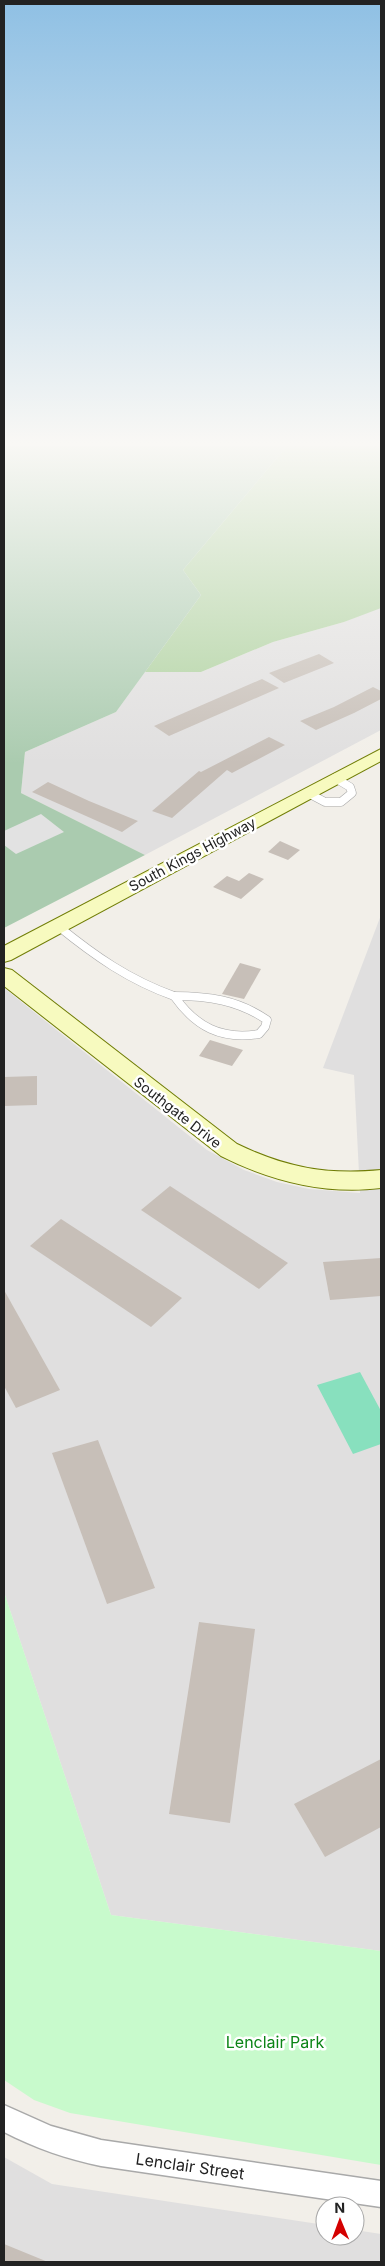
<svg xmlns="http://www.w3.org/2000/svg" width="385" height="2266" font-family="Inter,sans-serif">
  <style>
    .residential { fill: #e0dfdf }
    .forest { fill: #add19e }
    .cemetery { fill: #aacbaf }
    .park { fill: #c8facc }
    .pitch { fill: #88e0be }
    .parking { fill: #e2e2e2 }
    .building { fill: #c7bfb8 }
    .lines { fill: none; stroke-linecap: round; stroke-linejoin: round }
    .lane-casing { stroke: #a9a9a9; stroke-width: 9 }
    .street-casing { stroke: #a9a9a9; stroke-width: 3 }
    .secondary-casing { stroke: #707d05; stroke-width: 2 }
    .lane { stroke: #fff; stroke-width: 8 }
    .street { fill: #fff; fill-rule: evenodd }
    .secondary { fill: #f7fabf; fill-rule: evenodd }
    .labels { text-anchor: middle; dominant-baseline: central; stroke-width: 5; stroke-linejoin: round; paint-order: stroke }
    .street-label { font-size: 14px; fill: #222; stroke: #fff }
    .near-park-label { font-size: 16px; fill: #0c8416; stroke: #fff }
    .near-street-label { font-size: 16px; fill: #222; stroke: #fff }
  </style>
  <rect width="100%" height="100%" fill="#f2efe9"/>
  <g class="residential">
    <polygon points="379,607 381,608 381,730 145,855 21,793 25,752 116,712 145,672 201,672 273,642 344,622"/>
    <polygon points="381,915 381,1951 111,1915 4,1592 4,988 207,1150 244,1170 277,1182 309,1189 360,1193 354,1075 323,1068"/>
    <polygon points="4,2157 52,2184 325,2225 325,2236 355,2236 355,2230 381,2234 381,2262 4,2262"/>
  </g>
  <polygon class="forest" points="287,446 381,446 381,608 344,622 273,642 201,672 145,672 201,595 183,570"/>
  <polygon class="cemetery" points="4,446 287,446 183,570 201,595 116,712 25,752 21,793 145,855 4,928"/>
  <polygon class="park" points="4,1592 111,1915 381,1951 381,2165 70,2113 34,2100 4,2080"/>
  <polygon class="pitch" points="360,1372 381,1411 381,1444 353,1454 317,1385"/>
  <polygon class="parking" points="41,814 64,832 16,854 4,845 4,831"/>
  <g class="building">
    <polygon points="319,654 334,663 284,683 269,673"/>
    <polygon points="262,679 279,688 169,736 154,726"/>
    <polygon points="373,687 381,691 381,699 354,713 316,730 300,721 334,707"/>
    <polygon points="269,737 285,745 232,773 227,770 172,818 152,811 199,771 201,772"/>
    <polygon points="48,782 89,801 138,821 122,832 32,792"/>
    <polygon points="280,841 300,850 288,860 268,852"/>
    <polygon points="249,873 264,879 241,899 213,887 227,876 239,881"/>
    <polygon points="240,963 261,969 244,999 222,994"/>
    <polygon points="210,1040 243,1050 232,1066 199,1056"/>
    <polygon points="37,1076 37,1105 4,1106 4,1077"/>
    <polygon points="170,1186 288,1263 259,1289 141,1210"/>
    <polygon points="61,1219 182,1298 151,1327 30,1246"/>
    <polygon points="381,1258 381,1296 330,1300 323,1262"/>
    <polygon points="4,1290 60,1390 16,1408 4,1386"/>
    <polygon points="98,1440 155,1588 107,1604 52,1453"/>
    <polygon points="199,1622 255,1629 230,1823 169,1814"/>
    <polygon points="381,1759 381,1827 325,1857 294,1804"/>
    <polygon points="4,2244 48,2262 4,2262"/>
  </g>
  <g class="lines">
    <g class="lane-casing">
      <g id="lane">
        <polyline points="308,793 325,802 341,802 352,793 350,787 335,778"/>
        <path d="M58 926C95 956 129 980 174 996"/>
        <path d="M174 996C208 996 238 1000 267 1020L265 1027 259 1034C221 1040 196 1027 174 996Z"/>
      </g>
    </g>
    <g class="street-casing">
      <path id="street" d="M4 2105 51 2126 101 2140 381 2181V2207L101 2166C67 2159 35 2148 4 2132Z"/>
    </g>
    <g class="secondary-casing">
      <g id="secondary">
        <polygon points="381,749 381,761 11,960 4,962 4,946"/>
        <path d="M4 968 12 970 237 1144C287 1168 327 1175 381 1170V1188C324 1195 271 1181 221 1156L4 986Z"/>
      </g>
    </g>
    <use href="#lane" class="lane"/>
    <use href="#street" class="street"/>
    <use href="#secondary" class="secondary"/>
  </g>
  <linearGradient id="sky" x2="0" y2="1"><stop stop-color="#8fc0e4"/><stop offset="0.58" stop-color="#f9f8f5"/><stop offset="1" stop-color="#f9f8f5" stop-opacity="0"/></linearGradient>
  <rect width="385" height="764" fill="url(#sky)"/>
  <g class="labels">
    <g class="street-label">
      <text transform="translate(192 854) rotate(-28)">South Kings Highway</text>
      <text transform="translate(178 1112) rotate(38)">Southgate Drive</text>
    </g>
    <g class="near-park-label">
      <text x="275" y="2042">Lenclair Park</text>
    </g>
    <g class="near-street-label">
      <text transform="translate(190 2166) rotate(8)">Lenclair Street</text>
    </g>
  </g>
  <rect width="385" height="2266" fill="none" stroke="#222222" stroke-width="10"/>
  <g transform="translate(340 2221) rotate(359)"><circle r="24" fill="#ffffff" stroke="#a7a7a7"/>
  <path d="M0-4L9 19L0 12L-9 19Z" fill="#d40000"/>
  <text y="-8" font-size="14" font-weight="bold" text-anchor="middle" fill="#222222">N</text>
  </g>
</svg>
